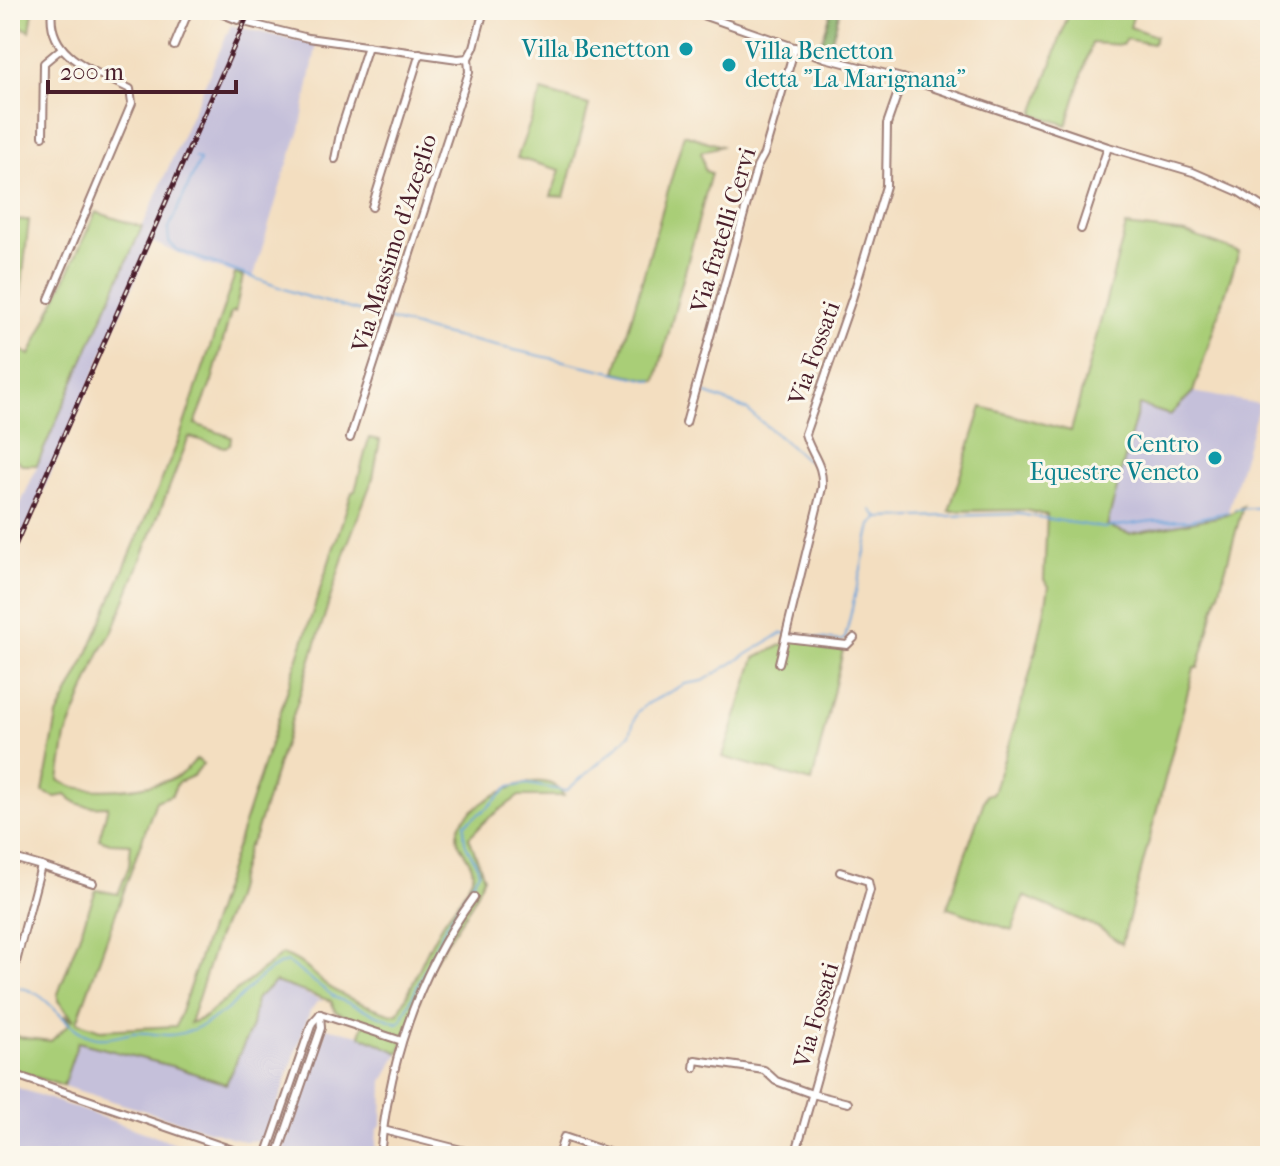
<svg xmlns="http://www.w3.org/2000/svg" width="1280" height="1166" font-family="'IM FELL French Canon',serif">
  <style>
    .industrial { fill: #c5c0da }
    .green { fill: #a9ce77; stroke: #7a7651; stroke-width: 2 }
    .forest { fill: #86b168; stroke: #68684a; stroke-width: 2 }
    .lines { fill: none; stroke-linecap: round; stroke-linejoin: round }
    .stream { stroke: #6aa3da; stroke-width: 2 }
    .minor-casing { stroke: #9e7e76; stroke-width: 10 }
    .minor { stroke: #fff; stroke-width: 6 }
    .rail-casing { stroke: #4a1f2b; stroke-width: 5 }
    .rail { stroke: #fbf7ec; stroke-width: 2; stroke-dasharray: 6; stroke-linecap: butt }
    .culture-dot { fill: #0f9aa8; stroke: #fbf7ec; stroke-width: 3 }
    .labels { text-anchor: middle; dominant-baseline: central; stroke-width: 6; stroke-linejoin: round; paint-order: stroke }
    .culture-label { font-size: 24px; fill: #0d838f; stroke: #fbf7ec; text-anchor: end }
    .street-label { font-size: 24px; fill: #4a1f2b; stroke: #fbf7ec }
  </style>
  <rect width="100%" height="100%" fill="#fbf7ec"/>
  <filter id="ink" filterUnits="userSpaceOnUse"><feTurbulence type="fractalNoise" baseFrequency=".0125" numOctaves="2"/><feDisplacementMap in="SourceGraphic" scale="16" xChannelSelector="R" yChannelSelector="G"/><feConvolveMatrix kernelMatrix="1 2 1 2 8 2 1 2 1" color-interpolation-filters="sRGB"/></filter>
  <filter id="wash" filterUnits="userSpaceOnUse"><feTurbulence type="fractalNoise" baseFrequency=".006" numOctaves="4" result="noise"/><feDisplacementMap in="SourceGraphic" scale="32" xChannelSelector="R" yChannelSelector="G"/><feGaussianBlur stdDeviation="1.8" result="paint"/><feColorMatrix in="noise" values="0 0 0 0 0 0 0 0 0 0 0 0 0 0 0 0 0 1.4 0 .05"/><feComposite in="paint" operator="in"/></filter>
  <g filter="url(#wash)">
    <rect width="100%" height="100%" fill="#f3dec0"/>
    <g class="industrial">
      <polygon points="231,25 289,39 317,43 300,130 284,174 253,279 204,264 152,242 10,566 10,528"/>
      <polygon points="1193,392 1259,404 1227,515 1129,534 1107,526 1139,404 1170,414"/>
      <polygon points="275,982 324,1001 318,1001 310,1011 265,1140 244,1141 63,1086 77,1042 175,1067 226,1084 252,1026 256,999"/>
      <polygon points="326,1028 360,1035 399,1053 383,1081 382,1124 377,1131 375,1156 281,1156"/>
      <polygon points="10,1085 212,1156 10,1156"/>
    </g>
    <g class="green">
      <polygon points="10,10 33,10 30,31 10,21"/>
      <polygon points="1070,10 1135,10 1130,27 1156,36 1153,44 1126,39 1122,45 1092,43 1067,125 1034,114"/>
      <polygon points="542,91 589,105 564,197 551,196 560,170 517,158"/>
      <polygon points="684,134 721,146 701,152 705,171 711,173 656,381 616,372"/>
      <polygon points="96,212 142,227 37,465 23,465 15,459 10,461 11,221 29,220 15,347 30,355"/>
      <path d="M1126 226 1186 233 1239 252 1193 392 1170 415 1139 405 1107 526 1129 534 1227 515 1243 506 1198 668H1194L1122 944 1099 928 1024 896 1012 930 947 908 986 795 993 793C1015 724 1038 657 1049 586L1044 580 1047 515 1025 510 949 511 982 407 1071 431Z"/>
      <path d="M235 274 243 276 235 312H231L212 381 195 424 231 437 230 445 225 447 189 437 113 631 100 652 66 736 59 780C83 797 153 789 178 776 185 772 191 764 197 759L203 764 193 776 177 783 172 795 156 801 77 1022 100 1030 176 1026C238 849 293 670 352 492L355 491 369 438 380 440 373 478 346 548 255 836 247 849 233 901 218 936 190 1023 203 1018 282 954C300 959 309 971 323 982 342 998 369 1006 392 1014L398 1013C413 986 423 956 439 929 449 912 466 895 472 877 478 858 444 844 463 820 479 799 546 761 564 796H519L486 820 469 837 484 877 471 905 433 963 399 1053 360 1035 364 1023 336 1012 331 1001 275 982 256 999 252 1026 226 1084 175 1067 78 1042 63 1086 10 1069V1029L18 1037 51 1041 70 1023 64 1015 74 1020 58 1001V994L96 890 118 894 129 866 131 844 110 843 99 839 108 806C91 807 79 808 66 795L55 797 43 792 57 716 86 658 178 442Z"/>
      <polygon points="786,637 844,646 812,782 723,757 755,658 784,644"/>
    </g>
    <polygon class="forest" points="832,10 840,10 829,50 820,47"/>
    <g class="lines">
      <g class="stream">
        <polyline points="195,158 200,160 168,230 169,242 177,250 301,295 433,332 653,381"/>
        <polyline points="699,391 746,409 814,466"/>
        <polyline points="1235,509 1270,507"/>
        <polyline points="871,510 878,517"/>
        <path d="M11 988C50 984 60 1032 97 1038 110 1040 121 1035 133 1033 145 1032 158 1035 170 1035 189 1034 210 1022 225 1011 244 996 263 968 287 962L336 998 397 1023 401 1021 443 931 479 872C474 850 461 852 465 824L487 808 509 787 527 784 566 791 613 751 630 734 637 712 647 704 685 684 703 681 782 633 840 641 845 639 871 525 879 518 1019 514 1104 528 1152 521 1189 520 1228 512"/>
      </g>
    </g>
  </g>
  <g filter="url(#ink)">
    <g class="lines">
      <g class="minor-casing">
        <g id="minor">
          <polyline points="213,10 238,20"/>
          <polyline points="688,10 825,58 917,82 1108,147 1193,172 1239,192 1270,212"/>
          <polyline points="248,23 308,38 458,59 468,58 474,47 484,10"/>
          <polyline points="174,46 189,10"/>
          <polyline points="43,136 44,63 62,48"/>
          <polyline points="335,159 341,129 368,46"/>
          <polyline points="372,207 420,53"/>
          <polyline points="1081,229 1108,147"/>
          <path d="M49 299 132 103 130 89C95 71 46 57 52 10"/>
          <polyline points="686,423 757,167 764,154 795,47"/>
          <polyline points="350,438 469,72 468,58"/>
          <polyline points="786,638 847,645 854,638"/>
          <path d="M779 663 822 488C824 464 811 455 805 434L852 299 886 186 887 124 903 78"/>
          <polyline points="10,857 41,866 10,985"/>
          <polyline points="41,866 93,883"/>
          <polyline points="320,1014 402,1041"/>
          <polyline points="694,1068 695,1060 764,1070 776,1081 812,1094 848,1103"/>
          <polyline points="10,1073 250,1156"/>
          <polyline points="383,1130 485,1156"/>
          <polyline points="266,1156 312,1023 320,1014"/>
          <polyline points="277,1156 321,1028 320,1014"/>
          <path d="M380 1156C389 1063 418 973 474 897"/>
          <polyline points="558,1156 564,1137 620,1156"/>
          <polyline points="795,1156 870,890 868,881 840,872"/>
        </g>
      </g>
      <use href="#minor" class="minor"/>
      <g class="rail-casing">
        <polyline id="rail" points="10,557 250,10"/>
      </g>
      <use href="#rail" class="rail"/>
    </g>
  </g>
  <g class="culture-dot">
    <circle cx="686" cy="49" r="8"/>
    <circle cx="729" cy="65" r="8"/>
    <circle cx="1215" cy="458" r="8"/>
  </g>
  <g class="labels">
    <g class="culture-label">
      <text x="670" y="49">Villa Benetton</text>
      <text x="745" y="51" text-anchor="start">Villa Benetton<tspan x="745" dy="28">detta "La Marignana"</tspan></text>
      <text x="1199" y="444">Centro<tspan x="1199" dy="28">Equestre Veneto</tspan></text>
    </g>
    <g class="street-label">
      <text transform="translate(723 230) rotate(-73)">Via fratelli Cervi</text>
      <text transform="translate(394 243) rotate(-72)">Via Massimo d'Azeglio</text>
      <text transform="translate(814 353) rotate(-70)">Via Fossati</text>
      <text transform="translate(816 1015) rotate(-74)">Via Fossati</text>
    </g>
  </g>
  <rect width="1280" height="1166" fill="none" stroke="#fbf7ec" stroke-width="40"/>
  <path d="M48 80v12h188v-12" fill="none" stroke="#4a1f2b" stroke-width="4"/>
  <text x="60" y="80" font-size="24" fill="#4a1f2b" stroke="#fbf7ec" stroke-width="6" paint-order="stroke">200 m</text>
</svg>
